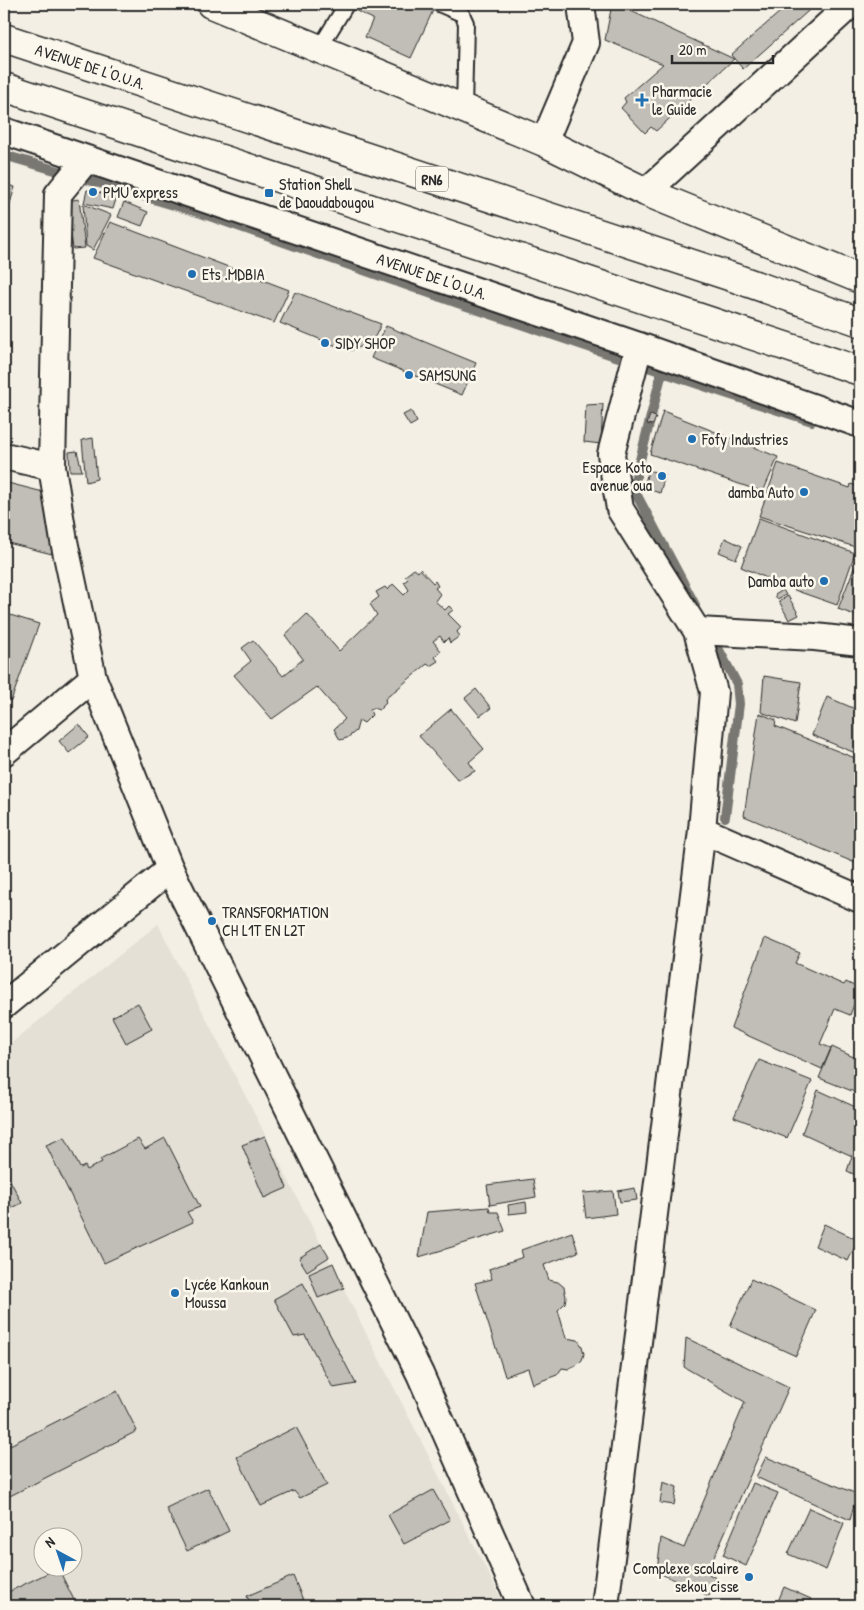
<svg xmlns="http://www.w3.org/2000/svg" width="864" height="1610" font-family="'Patrick Hand',sans-serif">
  <style>
    .built { fill: #e4e0d6; fill-rule: evenodd }
    .lines { fill: none; stroke-linecap: round; stroke-linejoin: round }
    .stream { stroke: #787772; stroke-width: 10 }
    .building { fill: #c0beb6; stroke: #2b2b2b }
    .service-casing { stroke: #2b2b2b; stroke-width: 18 }
    .minor-casing { stroke: #2b2b2b; stroke-width: 30 }
    .secondary-casing { stroke: #2b2b2b; stroke-width: 31 }
    .trunk-casing { stroke: #2b2b2b; stroke-width: 31 }
    .service { stroke: #fbf7ec; stroke-width: 14 }
    .minor { stroke: #fbf7ec; stroke-width: 26 }
    .secondary { stroke: #fbf7ec; stroke-width: 28 }
    .trunk { stroke: #fbf7ec; stroke-width: 28 }
    .poi-dot { fill: #1f6fb2; stroke: #fbf7ec; stroke-width: 2 }
    .labels { text-anchor: middle; dominant-baseline: central; stroke-width: 5; stroke-linejoin: round; paint-order: stroke }
    .shield { fill: #fbf7ec; stroke: #696865; stroke-width: 1 }
    .shield-label { font-size: 15px; font-weight: bold; fill: #2b2b2b }
    .street-label { font-size: 16px; fill: #2b2b2b; stroke: #fbf7ec }
    .poi-label { font-size: 16px; fill: #2b2b2b; stroke: #fbf7ec; text-anchor: start }
  </style>
  <rect width="100%" height="100%" fill="#f3efe4"/>
  <filter id="ink" filterUnits="userSpaceOnUse"><feTurbulence type="fractalNoise" baseFrequency=".02" numOctaves="2"/><feDisplacementMap in="SourceGraphic" scale="10" xChannelSelector="R" yChannelSelector="G"/><feConvolveMatrix kernelMatrix="1 2 1 2 8 2 1 2 1" color-interpolation-filters="sRGB"/></filter>
  <g filter="url(#ink)">
    <path class="built" d="M158 924 505 1606H4V1049ZM42 1538H72V1568H42Z"/>
    <g class="lines">
      <g class="stream">
        <polyline points="4,155 201,213 458,303 722,392 812,421"/>
        <polyline points="662,372 633,488 695,605"/>
        <polyline points="710,633 737,684 739,704 725,817"/>
      </g>
    </g>
    <g class="building">
      <polygon points="342,4 436,4 411,58 365,37 373,19"/>
      <polygon points="612,4 616,4 734,59 656,131 651,127 645,133 621,108 626,102 624,98 663,64 605,40"/>
      <polygon points="789,4 816,4 743,69 731,55"/>
      <polygon points="4,184 15,187 4,223"/>
      <polygon points="87,190 117,196 113,209 84,203"/>
      <polygon points="79,199 85,248 73,249 67,201"/>
      <polygon points="124,202 148,212 142,226 118,217"/>
      <polygon points="83,204 111,215 93,250 86,246"/>
      <polygon points="110,222 289,290 274,323 93,258"/>
      <polygon points="295,292 381,324 372,343 349,351 280,323"/>
      <polygon points="386,326 476,363 462,395 371,358"/>
      <polygon points="603,404 601,444 584,442 586,405"/>
      <polygon points="411,411 417,422 410,426 403,415"/>
      <polygon points="663,411 778,457 763,492 650,454"/>
      <polygon points="650,415 656,417 653,425 647,424"/>
      <polygon points="93,438 97,479 86,482 82,440"/>
      <polygon points="77,451 82,471 70,471 69,452"/>
      <polygon points="778,463 850,488 851,484 860,487 860,531 855,547 759,516"/>
      <polygon points="648,470 665,475 660,493 644,488"/>
      <polygon points="4,482 51,494 52,554 4,542 6,522 4,521"/>
      <polygon points="759,518 855,553 837,605 797,591 741,567"/>
      <polygon points="725,538 742,546 736,559 719,552"/>
      <polygon points="854,568 860,571 860,617 838,609"/>
      <polygon points="414,569 418,572 420,569 433,583 435,581 438,586 435,588 440,594 435,601 445,610 449,606 453,610 448,614 461,627 457,632 460,636 450,643 448,638 444,642 440,636 433,641 441,651 435,657 438,661 430,666 427,664 385,699 386,703 379,710 374,708 370,710 372,715 364,723 359,720 356,731 347,738 340,740 334,729 345,719 317,687 272,719 234,675 251,661 242,648 253,640 283,676 303,659 285,635 307,614 339,651 377,615 370,604 379,597 376,592 385,587 388,590 393,584 404,595 409,590 404,582 408,579 405,576"/>
      <polygon points="783,590 786,595 777,599 775,595"/>
      <polygon points="788,596 799,615 789,620 779,601"/>
      <polygon points="4,613 39,624 11,701 4,699"/>
      <polygon points="764,676 801,682 795,724 761,712"/>
      <polygon points="476,689 491,708 480,716 465,698"/>
      <polygon points="827,697 860,711 860,755 812,735"/>
      <polygon points="451,709 484,749 469,762 475,771 458,780 419,736"/>
      <polygon points="759,713 776,720 775,726 860,760 860,865 744,816"/>
      <polygon points="79,724 89,737 69,753 59,741"/>
      <polygon points="765,938 800,953 795,963 844,985 846,982 860,989 850,1015 835,1009 820,1044 831,1048 822,1069 731,1028"/>
      <polygon points="138,1003 152,1029 126,1043 112,1017"/>
      <polygon points="832,1047 860,1060 854,1073 860,1075 860,1098 856,1096 857,1093 819,1078"/>
      <polygon points="759,1060 812,1081 787,1138 734,1117"/>
      <polygon points="818,1090 860,1109 860,1177 847,1171 852,1156 802,1133"/>
      <polygon points="265,1136 287,1188 264,1198 242,1145"/>
      <polygon points="65,1137 80,1168 85,1166 87,1170 102,1162 100,1159 138,1139 145,1149 165,1138 200,1207 187,1212 193,1222 104,1263 46,1145"/>
      <polygon points="4,1169 22,1203 4,1212"/>
      <polygon points="533,1179 536,1197 490,1205 487,1185"/>
      <polygon points="635,1188 637,1200 620,1202 618,1191"/>
      <polygon points="613,1191 616,1214 586,1218 583,1193"/>
      <polygon points="526,1202 527,1212 509,1214 508,1205"/>
      <polygon points="489,1207 490,1212 498,1212 505,1231 419,1257 427,1212"/>
      <polygon points="824,1224 858,1240 848,1261 815,1246"/>
      <polygon points="572,1232 578,1252 544,1265 549,1280 558,1282 564,1287 566,1297 565,1303 558,1310 566,1338 578,1340 582,1346 584,1354 582,1360 577,1365 568,1369 562,1368 557,1375 533,1384 528,1368 505,1376 475,1283 492,1279 489,1269 523,1257 521,1250"/>
      <polygon points="321,1244 329,1257 307,1271 299,1258"/>
      <polygon points="333,1263 344,1288 318,1298 309,1274"/>
      <polygon points="751,1279 816,1310 796,1356 730,1326"/>
      <polygon points="303,1283 356,1384 333,1388 305,1335 294,1337 274,1299"/>
      <polygon points="686,1338 789,1387 707,1573 716,1578 709,1596 657,1572 661,1538 684,1548 745,1402 684,1367"/>
      <polygon points="117,1391 137,1431 4,1499 4,1448"/>
      <polygon points="296,1427 327,1485 300,1498 294,1491 261,1506 237,1457"/>
      <polygon points="766,1457 857,1494 850,1520 756,1477"/>
      <polygon points="663,1482 677,1487 674,1505 660,1503"/>
      <polygon points="753,1483 778,1493 746,1566 723,1555"/>
      <polygon points="208,1488 229,1531 187,1551 166,1508"/>
      <polygon points="433,1490 450,1520 404,1544 388,1515"/>
      <polygon points="809,1508 844,1523 826,1570 788,1554"/>
      <polygon points="58,1568 77,1606 4,1606 4,1594"/>
      <polygon points="293,1576 303,1600 289,1606 251,1606 247,1596"/>
      <polygon points="784,1587 811,1599 808,1606 776,1606"/>
      <polygon points="758,1600 770,1606 754,1606"/>
    </g>
    <g class="lines">
      <g class="service-casing">
        <g id="service">
          <polyline points="439,4 462,14 466,23 464,109"/>
          <polyline points="319,49 346,5"/>
        </g>
      </g>
      <g class="minor-casing">
        <g id="minor">
          <path id="s1" d="M4 131 639 346 860 424"/>
          <polyline points="544,142 586,43 581,4"/>
          <polyline points="86,160 58,194 52,467 64,541 93,678 170,869 420,1374 522,1606"/>
          <polyline points="646,192 851,4"/>
          <polyline points="4,456 52,467"/>
          <polyline points="697,631 815,637 860,642"/>
          <polyline points="4,752 93,678"/>
          <polyline points="702,830 860,899"/>
          <polyline points="4,1005 170,869"/>
          <polyline points="605,1606 702,830 714,692 697,631 620,509 611,454 639,346"/>
        </g>
      </g>
      <g class="secondary-casing">
        <polyline id="secondary" points="211,4 544,142 646,192 860,279"/>
      </g>
      <g class="trunk-casing">
        <g id="trunk">
          <path id="s2" d="M4 38 738 279 860 322"/>
          <polyline points="4,87 860,371"/>
        </g>
      </g>
      <use href="#service" class="service"/>
      <use href="#minor" class="minor"/>
      <use href="#secondary" class="secondary"/>
      <use href="#trunk" class="trunk"/>
    </g>
  </g>
  <g class="poi-dot">
    <path d="M639.5 92.5h5v5h5v5h-5v5h-5v-5h-5v-5h5z"/>
    <circle cx="93" cy="192" r="5"/>
    <rect x="264" y="188" width="10" height="10" rx="2.5"/>
    <circle cx="192" cy="274" r="5"/>
    <circle cx="325" cy="343" r="5"/>
    <circle cx="409" cy="375" r="5"/>
    <circle cx="692" cy="439" r="5"/>
    <circle cx="662" cy="476" r="5"/>
    <circle cx="804" cy="492" r="5"/>
    <circle cx="824" cy="581" r="5"/>
    <circle cx="212" cy="921" r="5"/>
    <circle cx="175" cy="1293" r="5"/>
    <circle cx="749" cy="1577" r="5"/>
  </g>
  <g class="labels">
    <rect class="shield" x="416" y="166.5" width="32" height="25" rx="4"/>
    <g class="shield-label">
      <text x="432" y="179">RN6</text>
    </g>
    <g class="street-label">
      <text stroke="none"><textPath href="#s2" startOffset="91">AVENUE DE L'O.U.A.</textPath></text>
      <text stroke="none"><textPath href="#s1" startOffset="452">AVENUE DE L'O.U.A.</textPath></text>
    </g>
    <g class="poi-label">
      <text x="652" y="91">Pharmacie<tspan x="652" dy="18">le Guide</tspan></text>
      <text x="279" y="184">Station Shell<tspan x="279" dy="18">de Daoudabougou</tspan></text>
      <text x="103" y="192">PMU express</text>
      <text x="202" y="274">Ets .MDBIA</text>
      <text x="335" y="343">SIDY SHOP</text>
      <text x="419" y="375">SAMSUNG</text>
      <text x="702" y="439">Fofy Industries</text>
      <text x="652" y="467" text-anchor="end">Espace Koto<tspan x="652" dy="18">avenue oua</tspan></text>
      <text x="794" y="492" text-anchor="end">damba Auto</text>
      <text x="814" y="581" text-anchor="end">Damba auto</text>
      <text x="222" y="912">TRANSFORMATION<tspan x="222" dy="18">CH L1T EN L2T</tspan></text>
      <text x="185" y="1284">Lycée Kankoun<tspan x="185" dy="18">Moussa</tspan></text>
      <text x="739" y="1568" text-anchor="end">Complexe scolaire<tspan x="739" dy="18">sekou cisse</tspan></text>
    </g>
  </g>
  <rect width="864" height="1610" fill="none" stroke="#fbf7ec" stroke-width="20"/>
  <rect x="10" y="10" width="844" height="1590" fill="none" stroke="#2b2b2b" stroke-width="2" filter="url(#ink)"/>
  <g transform="translate(58 1552) rotate(320)"><circle r="24" fill="#fbf7ec" stroke="#a8a59f"/>
  <path d="M0-4L9 19L0 12L-9 19Z" fill="#1f6fb2"/>
  <text y="-8" font-size="14" font-weight="bold" text-anchor="middle" fill="#2b2b2b">N</text>
  </g>
  <path d="M672 55v8h101v-8" fill="none" stroke="#2b2b2b" stroke-width="2.5"/>
  <text x="679" y="55" font-size="15" fill="#2b2b2b" stroke="#fbf7ec" stroke-width="4" paint-order="stroke">20 m</text>
</svg>
